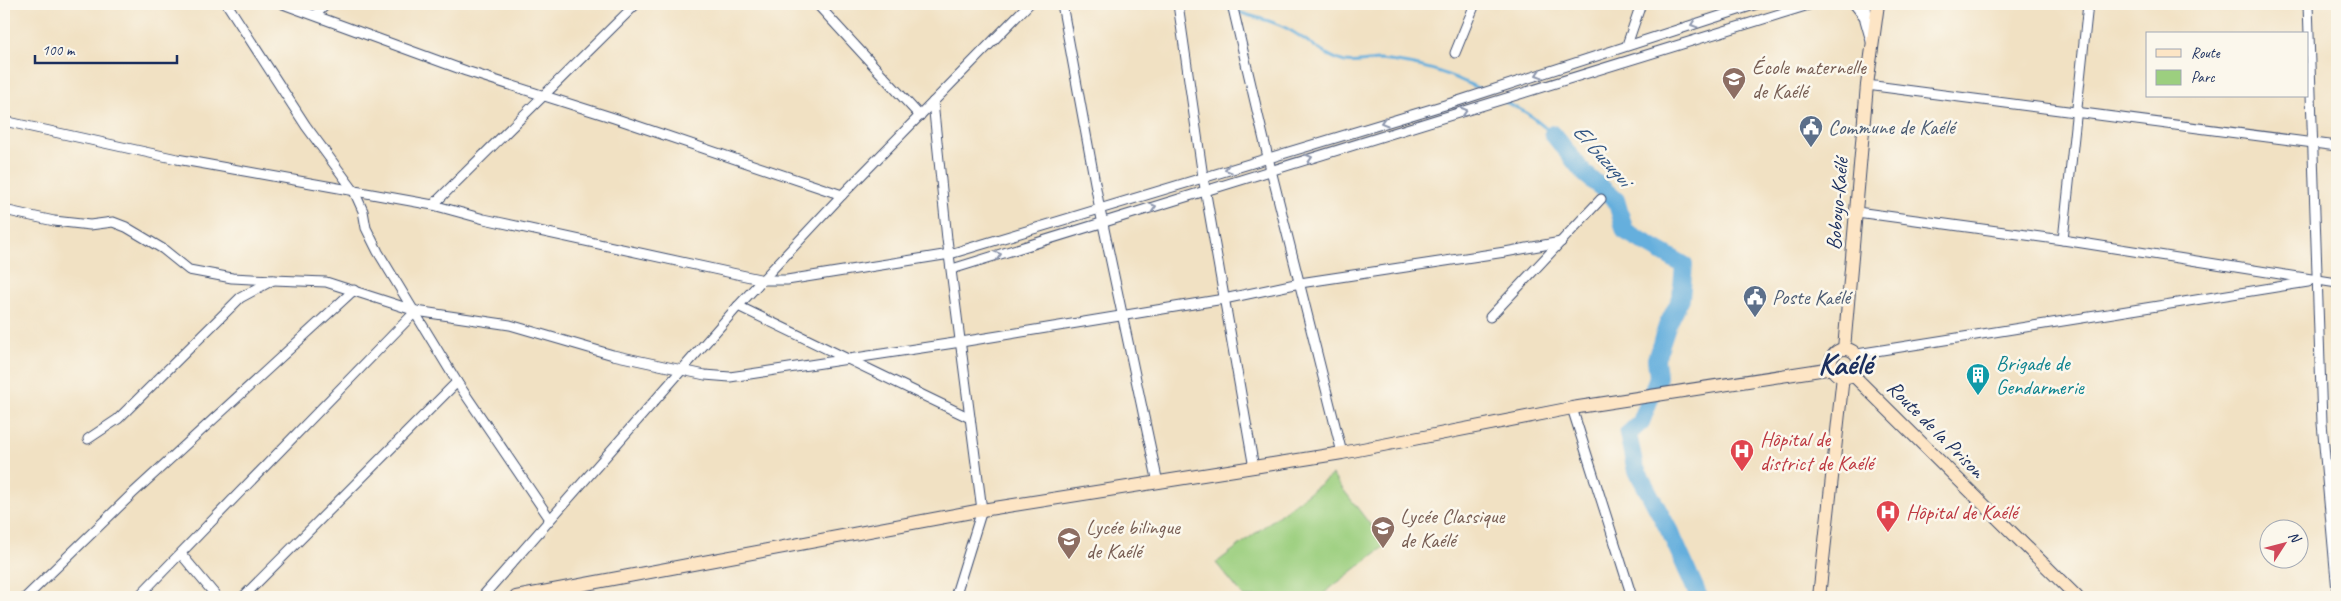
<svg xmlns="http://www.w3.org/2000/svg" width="2341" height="601" font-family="Caveat,sans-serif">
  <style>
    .green { fill: #9ccf7f; stroke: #5c7f6e }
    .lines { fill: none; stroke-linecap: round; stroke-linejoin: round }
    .stream { stroke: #65afdd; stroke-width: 3 }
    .river { stroke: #65afdd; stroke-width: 18 }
    .minor-casing { stroke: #3b4a6d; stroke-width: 11 }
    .tertiary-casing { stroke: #3b4a6d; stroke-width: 13 }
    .secondary-casing { stroke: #3b4a6d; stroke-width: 14 }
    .minor { stroke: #fff; stroke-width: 9 }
    .tertiary { stroke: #fff; stroke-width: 11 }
    .secondary { stroke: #fde5c5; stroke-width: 12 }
    .oneway { stroke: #8d97ae }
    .labels { text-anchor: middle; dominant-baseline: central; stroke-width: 5; stroke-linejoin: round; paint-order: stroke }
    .education-label { font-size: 21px; fill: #785e54; stroke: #fbf7ec; text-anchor: start }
    .service-label { font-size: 21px; fill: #4e5e75; stroke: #fbf7ec; text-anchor: start }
    .street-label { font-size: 21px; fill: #1b2f5e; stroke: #fbf7ec }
    .culture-label { font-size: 21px; fill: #0d838f; stroke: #fbf7ec; text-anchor: start }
    .health-label { font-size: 21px; fill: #be3a42; stroke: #fbf7ec; text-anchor: start }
    .water-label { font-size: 22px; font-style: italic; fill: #315584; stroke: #fbf7ec }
    .town-label { font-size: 31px; font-weight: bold; fill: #1b2f5e; stroke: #fbf7ec }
  </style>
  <rect width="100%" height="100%" fill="#fbf7ec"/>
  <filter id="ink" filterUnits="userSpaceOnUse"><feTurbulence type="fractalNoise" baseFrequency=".02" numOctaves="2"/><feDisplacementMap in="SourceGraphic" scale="10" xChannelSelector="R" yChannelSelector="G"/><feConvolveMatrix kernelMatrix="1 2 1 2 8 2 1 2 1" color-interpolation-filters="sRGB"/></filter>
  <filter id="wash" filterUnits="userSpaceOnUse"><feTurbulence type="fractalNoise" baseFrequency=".0096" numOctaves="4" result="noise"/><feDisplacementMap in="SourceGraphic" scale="20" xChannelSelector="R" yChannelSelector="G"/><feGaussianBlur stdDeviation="1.12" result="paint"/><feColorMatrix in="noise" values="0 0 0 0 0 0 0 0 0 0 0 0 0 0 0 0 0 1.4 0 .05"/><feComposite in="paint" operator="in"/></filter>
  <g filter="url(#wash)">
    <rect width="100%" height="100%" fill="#f1e1c3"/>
    <polygon class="green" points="1332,475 1386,545 1319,597 1244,597 1216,563"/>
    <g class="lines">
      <g class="stream">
        <polyline points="1220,4 1230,9"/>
        <path d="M1236 11C1253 18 1270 19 1286 28 1304 37 1325 57 1345 62 1356 64 1369 60 1380 60 1422 64 1446 72 1484 91"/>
        <polyline points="1505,102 1527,113 1553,134"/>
      </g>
      <polyline class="river" points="1553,134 1584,173 1616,200 1625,231 1684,265 1681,298 1667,326 1656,359 1658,377 1641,422 1628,434 1635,467 1671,534 1699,597"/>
    </g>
  </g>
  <g filter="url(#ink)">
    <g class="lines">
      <g class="minor-casing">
        <g id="minor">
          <polyline points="227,4 306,126 354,191 363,211 366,228 378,252 457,382 550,519"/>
          <polyline points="283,4 466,71 614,118 842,195"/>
          <polyline points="817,4 920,116"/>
          <polyline points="1062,4 1100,210 1158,483"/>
          <polyline points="1178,4 1203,177 1254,468"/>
          <polyline points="1232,4 1271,170 1342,453"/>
          <polyline points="1854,4 1866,19"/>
          <polyline points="2308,4 2322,423 2337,591"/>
          <polyline points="316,14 327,4"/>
          <polyline points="1627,45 1641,4"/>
          <polyline points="1455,53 1475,4"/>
          <polyline points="1867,85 2337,146"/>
          <polyline points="933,102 947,239 982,510 955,597"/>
          <polyline points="4,121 177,159 433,205 484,219 764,280 787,280 950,254 1458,101 1757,4"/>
          <polyline points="433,205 636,4"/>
          <polyline points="4,210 54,221 90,225 113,222 126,227 163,249 189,270 232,278 273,280 240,298 118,419 88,439"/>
          <polyline points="1857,212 2063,240 2337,283"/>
          <polyline points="2063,240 2088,4"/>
          <polyline points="952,269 1812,4"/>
          <polyline points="273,280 326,282 416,311 510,325 613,355 705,375 730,377 961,342 1224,299 1300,283 1505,252 1561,242"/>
          <polyline points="738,306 970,418"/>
          <polyline points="1490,317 1601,199"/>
          <polyline points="1857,354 2308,282"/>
          <polyline points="1572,408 1632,597"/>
          <polyline points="181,554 217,597"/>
          <polyline points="26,597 132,494 354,290"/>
          <polyline points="138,597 416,311"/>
          <polyline points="243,597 457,382"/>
          <polyline points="482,597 738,306 842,195 1029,4"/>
        </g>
      </g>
      <g class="tertiary-casing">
        <polyline id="tertiary" points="1865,4 1866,20 1872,41"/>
      </g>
      <g class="secondary-casing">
        <g id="secondary">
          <polyline points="1844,349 1867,85 1878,4"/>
          <circle cx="1845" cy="363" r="14"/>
          <polyline points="1853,375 2077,597"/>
          <polyline points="516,597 982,510 1342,453 1572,408 1833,368"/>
          <polyline points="1819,597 1843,376"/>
        </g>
      </g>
      <use href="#minor" class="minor"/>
      <use href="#tertiary" class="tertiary"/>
      <use href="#secondary" class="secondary"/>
    </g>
    <defs><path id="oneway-chevron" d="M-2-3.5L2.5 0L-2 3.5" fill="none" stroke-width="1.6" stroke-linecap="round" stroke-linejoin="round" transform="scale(1.25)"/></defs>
    <g class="oneway">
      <use href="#oneway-chevron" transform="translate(1694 24) rotate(162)"/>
      <use href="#oneway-chevron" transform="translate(1539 74) rotate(162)"/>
      <use href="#oneway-chevron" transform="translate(1464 111) rotate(-17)"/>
      <use href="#oneway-chevron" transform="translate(1384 122) rotate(163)"/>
      <use href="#oneway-chevron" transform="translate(1309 158) rotate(-17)"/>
      <use href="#oneway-chevron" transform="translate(1228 169) rotate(162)"/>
      <use href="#oneway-chevron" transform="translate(1153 207) rotate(-17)"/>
      <use href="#oneway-chevron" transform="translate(998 255) rotate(-17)"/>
    </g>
  </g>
  <defs>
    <g id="school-pin" transform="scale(1.25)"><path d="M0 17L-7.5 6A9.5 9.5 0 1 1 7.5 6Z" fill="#8d6e63" stroke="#fbf7ec"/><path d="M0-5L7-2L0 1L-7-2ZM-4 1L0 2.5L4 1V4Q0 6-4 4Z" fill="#fff"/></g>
    <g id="civic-pin" transform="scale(1.25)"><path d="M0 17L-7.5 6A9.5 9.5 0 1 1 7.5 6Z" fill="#5c6f8a" stroke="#fbf7ec"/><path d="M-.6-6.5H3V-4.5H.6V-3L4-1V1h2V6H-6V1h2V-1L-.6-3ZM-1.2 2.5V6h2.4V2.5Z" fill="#fff"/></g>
    <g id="building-pin" transform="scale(1.25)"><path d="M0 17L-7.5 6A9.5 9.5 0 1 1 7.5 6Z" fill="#0f9aa8" stroke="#fbf7ec"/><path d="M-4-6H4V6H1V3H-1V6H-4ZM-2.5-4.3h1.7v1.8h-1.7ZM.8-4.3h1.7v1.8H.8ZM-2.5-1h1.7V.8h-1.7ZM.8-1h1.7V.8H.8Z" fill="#fff"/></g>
    <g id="hospital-pin" transform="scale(1.25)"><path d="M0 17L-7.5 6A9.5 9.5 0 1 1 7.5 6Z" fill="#e0444e" stroke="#fbf7ec"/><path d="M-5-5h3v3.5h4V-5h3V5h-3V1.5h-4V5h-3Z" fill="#fff"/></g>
    <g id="university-pin" transform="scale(1.25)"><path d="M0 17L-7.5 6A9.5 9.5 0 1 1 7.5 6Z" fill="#8d6e63" stroke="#fbf7ec"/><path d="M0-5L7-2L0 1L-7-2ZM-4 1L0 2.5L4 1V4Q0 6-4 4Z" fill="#fff"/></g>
  </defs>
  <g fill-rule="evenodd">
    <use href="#school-pin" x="1734" y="79"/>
    <use href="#civic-pin" x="1811" y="127"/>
    <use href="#civic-pin" x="1755" y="297"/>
    <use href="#building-pin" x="1978" y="375"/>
    <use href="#hospital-pin" x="1742" y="451"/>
    <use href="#hospital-pin" x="1888" y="512"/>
    <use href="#university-pin" x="1383" y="528"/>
    <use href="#university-pin" x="1069" y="539"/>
  </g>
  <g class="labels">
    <g class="education-label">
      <text x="1752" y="67">École maternelle<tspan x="1752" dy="24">de Kaélé</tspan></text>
      <text x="1400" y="516">Lycée Classique<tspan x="1400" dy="24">de Kaélé</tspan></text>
      <text x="1086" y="527">Lycée bilingue<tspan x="1086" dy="24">de Kaélé</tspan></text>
    </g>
    <g class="service-label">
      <text x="1828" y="127">Commune de Kaélé</text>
      <text x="1772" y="297">Poste Kaélé</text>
    </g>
    <g class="street-label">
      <text transform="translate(1837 204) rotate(-85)">Boboyo-Kaélé</text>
      <text transform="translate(1936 429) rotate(45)">Route de la Prison</text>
    </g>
    <g class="culture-label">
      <text x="1996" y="363">Brigade de<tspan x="1996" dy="24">Gendarmerie</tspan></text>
    </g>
    <g class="health-label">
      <text x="1760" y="439">Hôpital de<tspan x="1760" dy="24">district de Kaélé</tspan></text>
      <text x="1906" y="512">Hôpital de Kaélé</text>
    </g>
    <g class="water-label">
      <text transform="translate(1602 155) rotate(48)">El Guzugui</text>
    </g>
    <g class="town-label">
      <text x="1845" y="363">Kaélé</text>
    </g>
  </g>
  <rect width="2341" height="601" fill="none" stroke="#fbf7ec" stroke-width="20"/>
  <rect x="2146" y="32" width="162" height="65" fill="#fbf7ec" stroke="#a1a7b3"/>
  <rect x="2156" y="49" width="25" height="8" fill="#fde5c5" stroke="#a1a7b3"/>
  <text x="2191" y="58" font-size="15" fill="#1b2f5e">Route</text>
  <rect x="2156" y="70" width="25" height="15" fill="#9ccf7f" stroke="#a1a7b3"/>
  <text x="2191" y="82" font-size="15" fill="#1b2f5e">Parc</text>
  <g transform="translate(2284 544) rotate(54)"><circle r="24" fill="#fbf7ec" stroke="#a1a7b3"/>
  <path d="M0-4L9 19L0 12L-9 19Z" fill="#d1495b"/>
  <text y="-8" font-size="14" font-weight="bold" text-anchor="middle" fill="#1b2f5e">N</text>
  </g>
  <path d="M35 55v8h142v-8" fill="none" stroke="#1b2f5e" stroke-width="2.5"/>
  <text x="42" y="55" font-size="15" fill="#1b2f5e" stroke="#fbf7ec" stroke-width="4" paint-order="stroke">100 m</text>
</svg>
